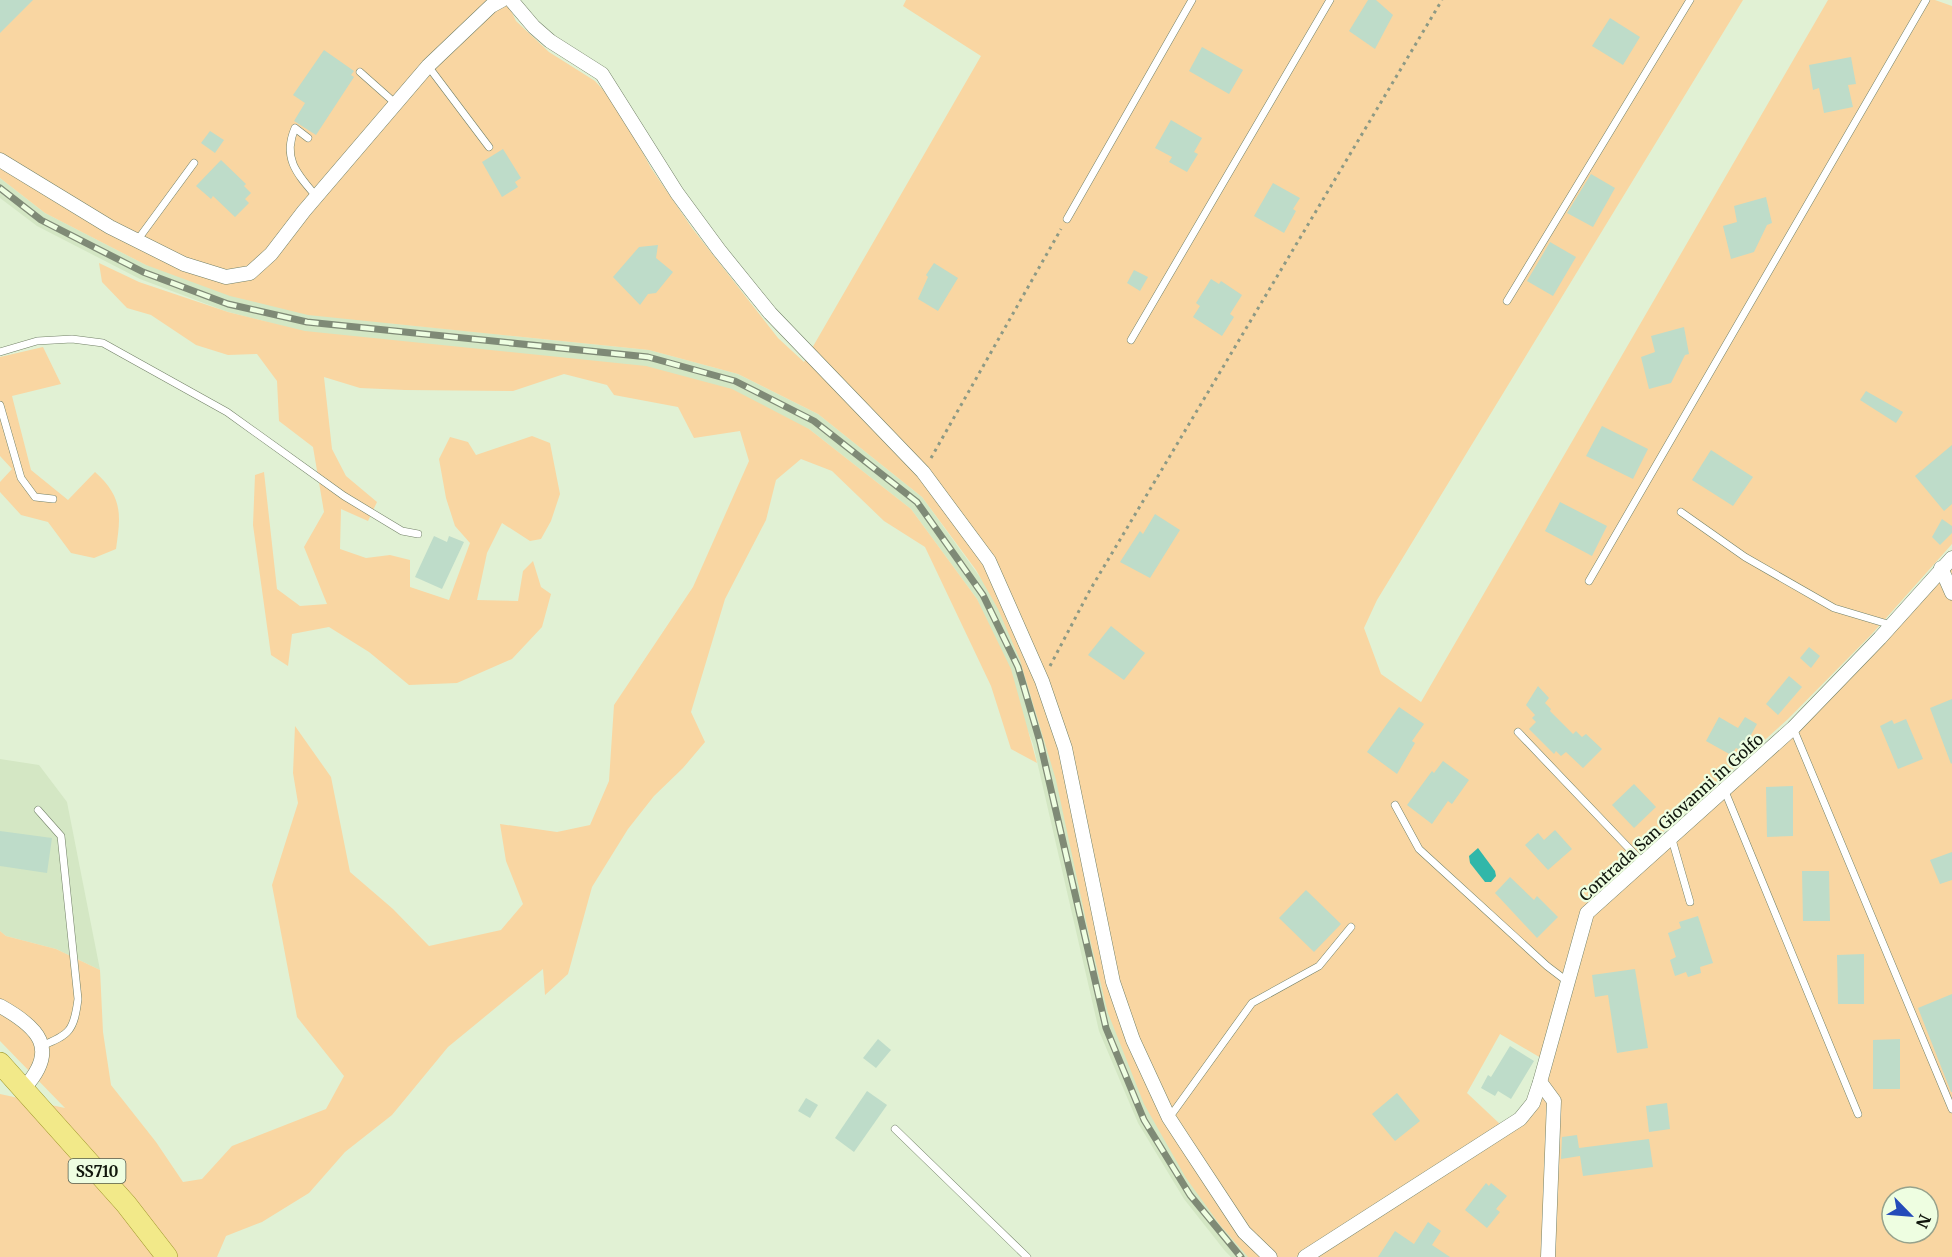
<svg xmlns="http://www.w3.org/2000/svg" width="1952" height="1257" font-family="Merriweather,serif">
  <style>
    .built { fill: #d4e7c4 }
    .green { fill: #f9d6a2; fill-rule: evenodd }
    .water { fill: #31b7a9 }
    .building { fill: #bedcc9 }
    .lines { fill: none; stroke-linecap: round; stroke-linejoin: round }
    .service-casing { stroke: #728067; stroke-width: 8 }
    .minor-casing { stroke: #728067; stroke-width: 15 }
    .primary-casing { stroke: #9d962b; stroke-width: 22 }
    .path { stroke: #8d9984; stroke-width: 3; stroke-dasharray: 3 4.5; stroke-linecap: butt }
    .service { stroke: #fff; stroke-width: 7 }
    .minor { stroke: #fff; stroke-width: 14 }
    .primary { stroke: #f2e989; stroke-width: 21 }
    .rail-casing { stroke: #7f8a76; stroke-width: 7 }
    .rail { stroke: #eefee1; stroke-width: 4.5; stroke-dasharray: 14; stroke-linecap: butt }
    .labels { text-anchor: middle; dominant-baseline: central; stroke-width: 4.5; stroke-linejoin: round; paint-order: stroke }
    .shield { fill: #eefee1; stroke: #535c4d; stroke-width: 1.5 }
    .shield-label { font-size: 15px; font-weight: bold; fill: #11170d }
    .street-label { font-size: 16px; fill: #11170d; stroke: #eefee1 }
  </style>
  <rect width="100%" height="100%" fill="#e1f1d4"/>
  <g class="built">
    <polygon points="0,178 45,213 146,265 388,323 649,350 738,374 818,414 922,497 990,591 1025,664 1252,1257 1231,1257 1225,1251 1184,1199 1138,1123 1099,1031 1033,744 977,599 911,509 809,429 465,350 305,332 225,311 140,279 37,226 0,198"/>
    <polygon points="0,759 39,765 67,802 100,970 56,949 6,936 0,931"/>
  </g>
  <g class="green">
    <polygon points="0,0 506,0 516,21 549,52 595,81 617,105 651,168 692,228 778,338 804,362 981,56 903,6 906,0 1743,0 1377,600 1364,628 1381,674 1421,702 1828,0 1935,0 1952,6 1952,544 1871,635 1788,719 1589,899 1541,1058 1500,1034 1467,1093 1501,1125 1296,1257 1248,1257 1220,1225 1186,1178 1144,1104 1108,1013 1090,939 1056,780 1020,660 998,609 976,570 922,497 818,414 738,374 649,350 308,315 230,296 146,265 45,213 0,178"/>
    <polygon points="99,263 139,282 228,312 305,331 646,366 732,389 809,429 911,509 977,599 1011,669 1037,763 1011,749 991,686 925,547 884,521 832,471 801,459 776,480 766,520 725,599 691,712 705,742 683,768 654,796 628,829 592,887 568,974 545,995 543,969 448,1047 392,1115 345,1152 309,1193 262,1222 226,1236 217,1257 0,1257 0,1094 65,1108 0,1041 0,931 6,936 56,949 100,970 103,1032 111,1085 156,1142 183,1182 202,1179 232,1146 326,1109 344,1076 297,1017 272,885 298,803 293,773 295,726 331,777 350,872 393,909 429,946 501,930 523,904 506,861 500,824 557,832 590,825 609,781 614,705 693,587 749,461 740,431 694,438 678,407 614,395 607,385 564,374 513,391 405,390 360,388 324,377 332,449 346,476 377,502 368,521 341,509 340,549 366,558 390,555 410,560 410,587 449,600 470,543 455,526 446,498 439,459 450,437 468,442 476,455 532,436 550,443 560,494 551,521 541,539 530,541 502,523 487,553 477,600 518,601 523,571 533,561 541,587 551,594 542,627 512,659 457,683 409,685 369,652 329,627 292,634 288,666 271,655 253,525 255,475 264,472 277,589 300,606 327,604 304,547 324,512 313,447 279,421 277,381 257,354 228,355 196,345 151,315 127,308 102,282"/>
    <path d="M43 347 61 384 12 396 31 470 68 500 95 472C123 497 121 515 116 549L94 558 71 553 48 522 21 515 0 492V482L12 469 0 456V357Z"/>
    <path d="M1952 561V1257H1314L1505 1137 1527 1118 1591 915 1800 725ZM1892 1197H1928V1233H1892Z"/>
  </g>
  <polygon class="water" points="1478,848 1495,871 1496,876 1491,882 1485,882 1470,863 1469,856"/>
  <g class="building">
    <polygon points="0,0 33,0 0,33"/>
    <polygon points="1368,0 1376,0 1393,15 1375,49 1349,31"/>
    <polygon points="1610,18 1640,37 1623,65 1592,46"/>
    <polygon points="1202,47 1243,70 1229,94 1189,71"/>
    <polygon points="324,50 354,71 351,75 354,77 316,135 294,121 305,103 293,95"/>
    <polygon points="1851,57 1856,84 1848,85 1853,107 1824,113 1819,88 1813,90 1809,65"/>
    <polygon points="1171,120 1202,138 1194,152 1198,154 1187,172 1169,162 1172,157 1155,148"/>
    <polygon points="210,131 224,140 215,153 201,143"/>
    <polygon points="503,149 521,178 515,182 518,187 502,197 482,162"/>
    <polygon points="221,160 246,184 244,186 251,193 245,199 249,203 235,217 213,196 211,199 196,186"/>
    <polygon points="1591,174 1615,188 1593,227 1567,213"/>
    <polygon points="1273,183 1300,198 1293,209 1296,211 1284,233 1254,216"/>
    <polygon points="1766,197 1772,223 1767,225 1754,252 1731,259 1723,226 1737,222 1734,206"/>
    <polygon points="1550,242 1576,257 1553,296 1527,281"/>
    <polygon points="658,245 656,258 673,272 656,293 648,294 640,305 613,277 639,247"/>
    <polygon points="934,263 958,278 938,311 918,299 928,277 926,275"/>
    <polygon points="1134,270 1148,277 1140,291 1127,283"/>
    <polygon points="1211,279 1219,284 1221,281 1242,295 1230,314 1234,317 1222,336 1193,317 1200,306 1196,303"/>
    <polygon points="1684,327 1689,354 1685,355 1671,383 1649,389 1641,357 1655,352 1651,336"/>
    <polygon points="1866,391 1903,412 1896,423 1860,400"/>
    <polygon points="1602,426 1648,449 1633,479 1586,456"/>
    <polygon points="1952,445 1952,504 1944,511 1915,476"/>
    <polygon points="1711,450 1753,477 1733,506 1692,480"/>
    <polygon points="1560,502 1607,526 1592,556 1545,531"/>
    <polygon points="1155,514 1180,530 1150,578 1120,562 1140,531 1143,534"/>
    <polygon points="1942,519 1952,526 1952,533 1940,545 1932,537"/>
    <polygon points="434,536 447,542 449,536 464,542 442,589 415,577"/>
    <polygon points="1111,626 1145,653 1124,680 1088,655"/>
    <polygon points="1809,647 1820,656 1811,668 1800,658"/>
    <polygon points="1789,676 1802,687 1778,715 1766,704"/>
    <polygon points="1538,686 1549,698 1545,703 1551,709 1550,711 1573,734 1576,731 1582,737 1586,734 1602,749 1583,768 1566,752 1561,756 1556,751 1554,754 1529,729 1536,722 1532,718 1535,715 1526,705"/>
    <polygon points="1952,699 1952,763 1951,764 1930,708"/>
    <polygon points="1399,707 1424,724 1412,741 1415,743 1397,774 1367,752"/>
    <polygon points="1719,717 1738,728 1745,717 1757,724 1742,751 1736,748 1731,755 1706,741"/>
    <polygon points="1906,719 1923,759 1898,769 1880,726 1892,720 1894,724"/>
    <polygon points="1443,761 1469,780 1452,804 1448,801 1432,824 1407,805 1432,771 1434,773"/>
    <polygon points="1634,784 1656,807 1634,828 1612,805"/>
    <polygon points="1793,786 1793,836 1767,837 1766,787"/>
    <polygon points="1555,830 1572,849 1548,870 1525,845 1538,833 1544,840"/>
    <polygon points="0,831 52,838 47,873 0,866"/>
    <polygon points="1952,852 1952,880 1940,884 1930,860"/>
    <polygon points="1802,871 1829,871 1830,921 1803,921"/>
    <polygon points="1510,877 1534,900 1537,896 1558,917 1537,938 1495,893"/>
    <polygon points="1306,890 1341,924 1314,952 1279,918"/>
    <polygon points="1698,916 1713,963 1700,967 1701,973 1688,977 1686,972 1675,976 1670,960 1676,957 1668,933 1681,928 1679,922"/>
    <polygon points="1864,954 1864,1004 1838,1004 1837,955"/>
    <polygon points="1635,969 1648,1048 1617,1053 1608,995 1595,997 1592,975"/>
    <polygon points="1952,994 1952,1092 1951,1092 1918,1008"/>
    <polygon points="878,1039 891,1050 876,1068 863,1058"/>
    <polygon points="1900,1039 1900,1089 1873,1089 1873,1040"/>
    <polygon points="1510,1046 1534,1061 1511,1099 1498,1091 1495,1096 1481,1088 1488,1075 1491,1077"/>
    <polygon points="867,1091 887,1105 854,1152 835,1138"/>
    <polygon points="1397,1093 1420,1121 1395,1141 1372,1114"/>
    <polygon points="806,1098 818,1105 810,1118 798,1111"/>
    <polygon points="1667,1103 1670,1129 1649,1132 1646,1106"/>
    <polygon points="1577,1135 1579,1148 1649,1139 1653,1167 1583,1176 1580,1156 1561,1159 1562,1137"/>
    <polygon points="1486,1183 1489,1186 1491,1183 1507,1196 1496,1209 1500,1212 1487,1228 1465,1210"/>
    <polygon points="1428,1222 1441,1231 1432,1245 1450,1257 1378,1257 1395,1231 1414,1244"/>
  </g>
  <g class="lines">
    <g class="service-casing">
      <g id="service">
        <polyline points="428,66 489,147"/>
        <polyline points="360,72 395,103"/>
        <path d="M308 138 295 128C282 158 297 174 316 196"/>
        <polyline points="1067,219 1192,0"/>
        <polyline points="136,242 194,163"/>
        <polyline points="1507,301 1690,0"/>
        <polyline points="1131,340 1330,0"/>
        <polyline points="0,352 37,341 72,339 103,343 227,412 344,496 402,531 418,534"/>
        <polyline points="0,405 21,478 35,497 53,499"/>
        <polyline points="1681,512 1745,557 1834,608 1891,625"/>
        <polyline points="1589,581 1926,0"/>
        <polyline points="1793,728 1952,1109"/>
        <polyline points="1518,732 1642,862"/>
        <polyline points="1724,789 1858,1114"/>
        <polyline points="1395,805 1419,849 1547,966 1568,982"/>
        <path d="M38 810 61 836 78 999C74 1030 70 1035 41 1046"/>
        <polyline points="1671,836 1690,902"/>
        <polyline points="1169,1118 1252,1003 1319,966 1351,927"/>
        <polyline points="895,1129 1027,1257"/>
      </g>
    </g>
    <g class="minor-casing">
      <g id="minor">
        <polyline points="511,0 534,27 550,41 602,74 677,193 719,250 770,313 923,472 989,561 1042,681 1065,748 1113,982 1133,1040 1169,1118 1184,1141 1244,1232 1270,1257"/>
        <polyline points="0,160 110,227 184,264 226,277 250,273 271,254 304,211 428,66 491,6 502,0"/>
        <polyline points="1941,568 1952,593"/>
        <path d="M0 1006C38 1027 60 1049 24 1088"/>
        <polyline points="1540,1082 1554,1101 1548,1257"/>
        <polyline points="1305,1257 1520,1119 1533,1103 1540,1082 1587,913 1793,728 1880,638 1952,558"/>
      </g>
    </g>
    <g class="primary-casing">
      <polyline id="primary" points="0,1063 126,1204 167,1257"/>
    </g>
    <g class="path">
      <polyline points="931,458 1061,229"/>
      <polyline points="1050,666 1090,590 1442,0"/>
    </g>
    <use href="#service" class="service"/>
    <use href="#minor" class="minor"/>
    <use href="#primary" class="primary"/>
    <g class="rail-casing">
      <polyline id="rail" points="0,188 41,220 143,272 228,304 307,322 648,357 735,381 814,421 917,502 983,595 1018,667 1040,742 1106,1028 1144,1120 1190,1195 1241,1257"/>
    </g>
    <use href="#rail" class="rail"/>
  </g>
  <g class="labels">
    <rect class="shield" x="68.5" y="1159" width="57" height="24" rx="4.5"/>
    <g class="shield-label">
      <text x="97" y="1171">SS710</text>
    </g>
    <g class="street-label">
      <text transform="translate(1671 817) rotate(-42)">Contrada San Giovanni in Golfo</text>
    </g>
  </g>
  <g transform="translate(1910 1215) rotate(115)"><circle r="28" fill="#eefee1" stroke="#96a28c" stroke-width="1.5"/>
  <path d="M0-4.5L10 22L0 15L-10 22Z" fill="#244bb9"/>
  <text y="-9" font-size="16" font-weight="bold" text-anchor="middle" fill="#11170d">N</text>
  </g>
</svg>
